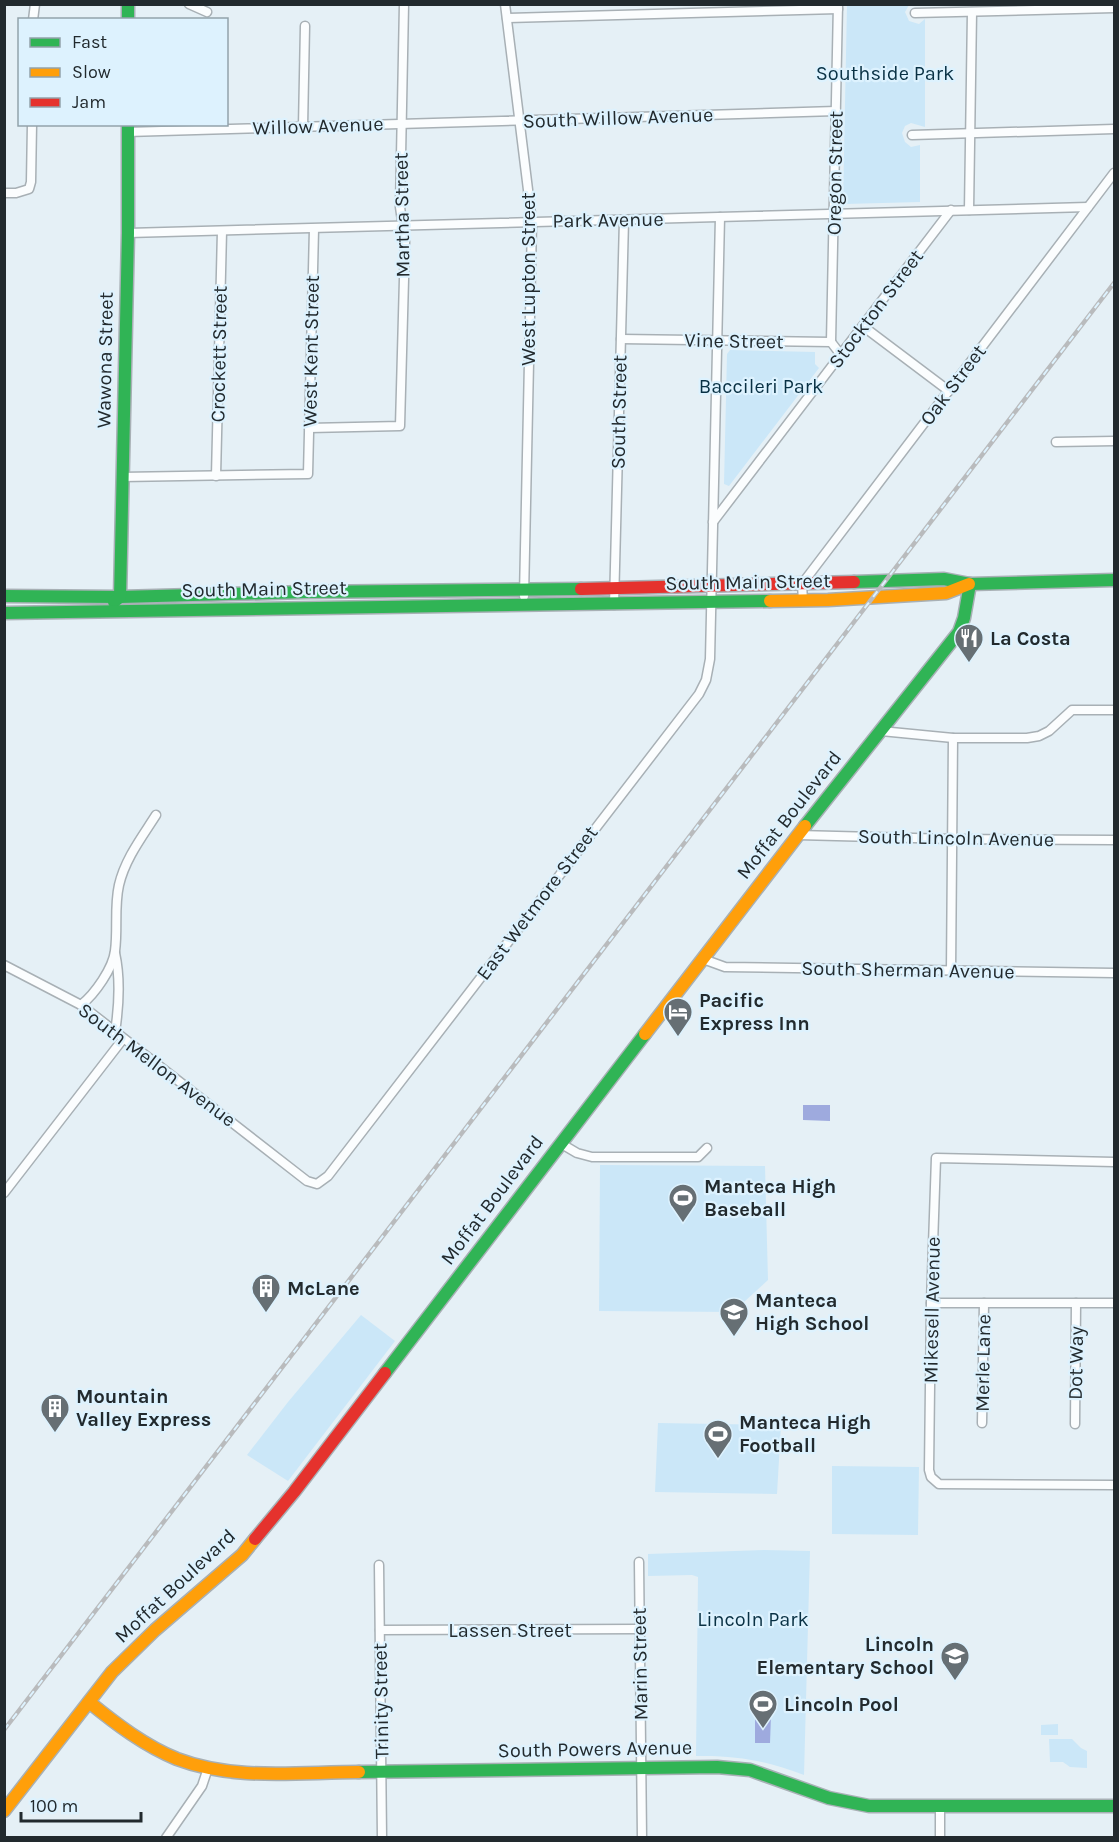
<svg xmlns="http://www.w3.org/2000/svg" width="1119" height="1842" font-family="Karla,sans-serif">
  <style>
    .green { fill: #cbe7f8 }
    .water { fill: #9eaade }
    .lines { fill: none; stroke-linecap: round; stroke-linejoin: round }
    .street-casing { stroke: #a8b0b5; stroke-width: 11 }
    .fast-casing { stroke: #a8b0b5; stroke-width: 15 }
    .slow-casing { stroke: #a8b0b5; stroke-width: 15 }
    .jam-casing { stroke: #a8b0b5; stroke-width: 15 }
    .street { stroke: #fbfdfe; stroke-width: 8 }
    .fast { stroke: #30b455; stroke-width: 12 }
    .slow { stroke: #ff9f0a; stroke-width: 12 }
    .jam { stroke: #e5322d; stroke-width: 12 }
    .rail-casing { stroke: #b9bbbd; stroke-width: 4.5 }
    .rail { stroke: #ddf2fe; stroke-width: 2; stroke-dasharray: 7; stroke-linecap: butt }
    .labels { text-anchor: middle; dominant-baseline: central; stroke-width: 4.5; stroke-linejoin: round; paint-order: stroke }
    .park-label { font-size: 20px; fill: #093144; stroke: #ddf2fe }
    .street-label { font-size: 20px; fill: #222a2e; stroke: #ddf2fe }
    .poi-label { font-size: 20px; font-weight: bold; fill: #222a2e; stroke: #ddf2fe; text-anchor: start }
  </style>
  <rect width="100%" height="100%" fill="#e5f0f6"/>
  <g class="green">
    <polygon points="847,5 909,5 905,12 909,21 919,24 925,19 925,127 911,123 905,126 902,133 905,142 911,147 920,145 920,202 845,204 843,202"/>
    <polygon points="730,350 815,352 815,364 819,368 729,486 724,484 727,354"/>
    <polygon points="600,1165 765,1166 768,1280 733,1312 599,1311"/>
    <polygon points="361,1315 395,1341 288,1481 247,1455 288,1402"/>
    <polygon points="658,1423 781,1425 777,1494 655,1492"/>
    <polygon points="832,1466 919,1467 918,1535 832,1534"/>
    <path d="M764 1550 810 1551 804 1775C766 1761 737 1755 696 1756L698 1577 692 1575 648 1576V1554Z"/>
    <polygon points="1058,1724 1058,1735 1041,1735 1041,1725"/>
    <polygon points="1049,1739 1072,1739 1081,1748 1087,1751 1087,1768 1070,1767 1063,1762 1050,1762"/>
  </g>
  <g class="water">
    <polygon points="803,1105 830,1105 830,1121 803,1120"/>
    <polygon points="755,1715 771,1715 770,1743 755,1743"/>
  </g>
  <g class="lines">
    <g class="street-casing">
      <g id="street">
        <polyline points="189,4 207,12"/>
        <polyline points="505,4 532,222 524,596"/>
        <polyline points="915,13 1114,8"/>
        <polyline points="507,18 838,9"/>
        <polyline points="33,20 35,4"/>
        <polyline points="303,127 305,26"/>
        <polyline points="127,132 836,111"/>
        <polyline points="912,135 1114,129"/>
        <polyline points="4,193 16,193 29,189 31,182 32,124"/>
        <polyline points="969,210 972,12"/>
        <polyline points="128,233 1088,207"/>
        <polyline points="864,327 949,391"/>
        <polyline points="621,339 831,342 841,355"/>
        <polyline points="831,342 838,4"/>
        <polyline points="309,428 400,426 405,242 400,207 404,4"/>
        <polyline points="1056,442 1114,441"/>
        <polyline points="216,476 222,231"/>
        <polyline points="122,477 308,474 314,229"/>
        <polyline points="713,522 951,210"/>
        <polyline points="803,601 802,584 1114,173"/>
        <polyline points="614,605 624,220"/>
        <polyline points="881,731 953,738 1027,738 1039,736 1049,731 1072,710 1114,710"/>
        <polyline points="798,835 952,839 1114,840"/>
        <polyline points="703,959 725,967 1114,973"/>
        <polyline points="4,965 81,1005 307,1181 317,1184 328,1176 699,694 706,680 710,659 720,217"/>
        <polyline points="951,971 953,738"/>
        <path d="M81 1005C95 994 113 968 115 951 118 929 114 907 119 885 125 859 142 837 156 815"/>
        <path d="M115 1032C119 1006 121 980 115 953"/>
        <polyline points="560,1143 577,1153 592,1157 698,1157 707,1148"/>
        <polyline points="1114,1162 936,1158 931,1303 929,1470 931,1477 939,1484 1114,1485"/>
        <polyline points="4,1193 123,1039"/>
        <polyline points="931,1303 1114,1303"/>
        <polyline points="982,1423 984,1303"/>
        <polyline points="1075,1424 1076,1303"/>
        <polyline points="639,1562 642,1838"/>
        <polyline points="379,1565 382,1838"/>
        <polyline points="380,1630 640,1629"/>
        <polyline points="166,1838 202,1786 208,1768"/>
        <polyline points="940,1838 940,1807"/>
      </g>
    </g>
    <g class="fast-casing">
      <g id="fast">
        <polyline points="128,4 128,20"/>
        <polyline points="854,582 944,579 970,584 1114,580"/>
        <polyline points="4,596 120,597 305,592 581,589"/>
        <polyline points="114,602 120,597 128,233 128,124"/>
        <polyline points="4,613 770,601"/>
        <polyline points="805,826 959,632 964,618 970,584"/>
        <polyline points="385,1373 645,1034"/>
        <polyline points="359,1772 717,1767 750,1770 829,1798 869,1806 1114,1806"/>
      </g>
    </g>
    <g class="slow-casing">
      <g id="slow">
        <polyline points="770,601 828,600 946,593 969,584"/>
        <polyline points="645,1034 805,826"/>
        <path d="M89 1702C116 1724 145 1746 177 1759 235 1781 299 1772 359 1772"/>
        <polyline points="4,1811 112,1672 155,1630 242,1555 255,1539"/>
      </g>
    </g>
    <g class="jam-casing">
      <g id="jam">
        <polyline points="581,589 854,582"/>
        <polyline points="255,1539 294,1492 385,1373"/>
      </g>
    </g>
    <use href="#street" class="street"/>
    <use href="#fast" class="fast"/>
    <use href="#slow" class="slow"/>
    <use href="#jam" class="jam"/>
    <g class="rail-casing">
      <polyline id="rail" points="4,1730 1114,283"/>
    </g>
    <use href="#rail" class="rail"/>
  </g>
  <defs>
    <g id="restaurant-pin" transform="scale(1.5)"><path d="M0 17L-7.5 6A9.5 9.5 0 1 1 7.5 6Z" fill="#666f74" stroke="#ddf2fe"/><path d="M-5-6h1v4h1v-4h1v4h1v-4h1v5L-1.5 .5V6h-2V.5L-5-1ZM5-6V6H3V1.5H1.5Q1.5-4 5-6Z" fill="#fff"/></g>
    <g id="hotel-pin" transform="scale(1.5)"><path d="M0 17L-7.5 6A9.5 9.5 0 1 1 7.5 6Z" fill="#666f74" stroke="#ddf2fe"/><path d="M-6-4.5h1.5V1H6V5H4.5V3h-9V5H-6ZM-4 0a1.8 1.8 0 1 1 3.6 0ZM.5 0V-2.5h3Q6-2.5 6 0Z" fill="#fff"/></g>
    <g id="stadium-pin" transform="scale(1.5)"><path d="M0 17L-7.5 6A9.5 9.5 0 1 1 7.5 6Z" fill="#666f74" stroke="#ddf2fe"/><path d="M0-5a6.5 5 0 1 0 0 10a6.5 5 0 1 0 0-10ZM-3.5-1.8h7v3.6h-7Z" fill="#fff"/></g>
    <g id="building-pin" transform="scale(1.5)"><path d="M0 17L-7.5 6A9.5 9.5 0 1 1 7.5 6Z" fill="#666f74" stroke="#ddf2fe"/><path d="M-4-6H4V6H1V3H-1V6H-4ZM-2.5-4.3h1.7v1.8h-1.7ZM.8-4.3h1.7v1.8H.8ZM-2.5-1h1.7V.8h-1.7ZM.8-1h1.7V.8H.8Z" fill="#fff"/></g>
    <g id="school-pin" transform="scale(1.5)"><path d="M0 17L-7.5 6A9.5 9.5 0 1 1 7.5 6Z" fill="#666f74" stroke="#ddf2fe"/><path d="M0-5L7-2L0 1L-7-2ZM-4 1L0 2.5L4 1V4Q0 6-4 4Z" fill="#fff"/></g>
  </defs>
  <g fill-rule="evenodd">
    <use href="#restaurant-pin" x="969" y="638"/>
    <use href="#hotel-pin" x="678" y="1012"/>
    <use href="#stadium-pin" x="683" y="1198"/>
    <use href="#building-pin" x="266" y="1288"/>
    <use href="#school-pin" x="734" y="1312"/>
    <use href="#building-pin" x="55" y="1408"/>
    <use href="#stadium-pin" x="718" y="1434"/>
    <use href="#school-pin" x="955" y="1656"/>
    <use href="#stadium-pin" x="763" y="1704"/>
  </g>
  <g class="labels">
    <g class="park-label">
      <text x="885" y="73">Southside Park</text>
      <text x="761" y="386">Baccileri Park</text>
      <text x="753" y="1619">Lincoln Park</text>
    </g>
    <g class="street-label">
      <text transform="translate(618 118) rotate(-2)">South Willow Avenue</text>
      <text transform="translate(318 126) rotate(-2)">Willow Avenue</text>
      <text transform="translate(835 173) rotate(-89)">Oregon Street</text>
      <text transform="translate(402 215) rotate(-91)">Martha Street</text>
      <text transform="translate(608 220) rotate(-1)">Park Avenue</text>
      <text transform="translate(528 279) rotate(-90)">West Lupton Street</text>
      <text transform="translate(876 309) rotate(-53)">Stockton Street</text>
      <text transform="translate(734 341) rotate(1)">Vine Street</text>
      <text transform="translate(311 351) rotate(-89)">West Kent Street</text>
      <text transform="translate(219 354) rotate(-89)">Crockett Street</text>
      <text transform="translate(105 360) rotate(-89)">Wawona Street</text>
      <text transform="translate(953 385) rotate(-53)">Oak Street</text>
      <text transform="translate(619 412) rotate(-89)">South Street</text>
      <text transform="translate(748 582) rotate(-1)">South Main Street</text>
      <text transform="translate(264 589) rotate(-1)">South Main Street</text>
      <text transform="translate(789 815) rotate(-52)">Moffat Boulevard</text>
      <text transform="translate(956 838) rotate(1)">South Lincoln Avenue</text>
      <text transform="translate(537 903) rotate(-53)">East Wetmore Street</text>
      <text transform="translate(908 970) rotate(1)">South Sherman Avenue</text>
      <text transform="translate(157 1065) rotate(37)">South Mellon Avenue</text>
      <text transform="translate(492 1200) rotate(-53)">Moffat Boulevard</text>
      <text transform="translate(932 1310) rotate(-89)">Mikesell Avenue</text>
      <text transform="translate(983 1363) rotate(-89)">Merle Lane</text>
      <text transform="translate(1076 1363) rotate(-89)">Dot Way</text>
      <text transform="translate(175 1586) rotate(-43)">Moffat Boulevard</text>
      <text x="510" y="1630">Lassen Street</text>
      <text transform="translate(640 1664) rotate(-91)">Marin Street</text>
      <text transform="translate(381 1701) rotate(-91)">Trinity Street</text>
      <text transform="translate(595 1749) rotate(-1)">South Powers Avenue</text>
    </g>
    <g class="poi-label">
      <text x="990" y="638">La Costa</text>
      <text x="699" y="1000">Pacific<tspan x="699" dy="23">Express Inn</tspan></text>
      <text x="704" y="1186">Manteca High<tspan x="704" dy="23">Baseball</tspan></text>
      <text x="287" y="1288">McLane</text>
      <text x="755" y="1300">Manteca<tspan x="755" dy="23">High School</tspan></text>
      <text x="76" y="1396">Mountain<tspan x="76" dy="23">Valley Express</tspan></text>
      <text x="739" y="1422">Manteca High<tspan x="739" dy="23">Football</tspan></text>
      <text x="934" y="1644" text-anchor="end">Lincoln<tspan x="934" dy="23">Elementary School</tspan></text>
      <text x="784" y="1704">Lincoln Pool</text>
    </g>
  </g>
  <rect width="1119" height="1842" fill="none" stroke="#222a2e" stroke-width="12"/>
  <rect x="18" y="18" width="210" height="108" fill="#ddf2fe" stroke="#92a2ab" stroke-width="1.5"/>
  <rect x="30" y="38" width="30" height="9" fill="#30b455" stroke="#92a2ab" stroke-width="1.5"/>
  <text x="72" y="48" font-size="18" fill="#222a2e">Fast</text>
  <rect x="30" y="68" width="30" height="9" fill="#ff9f0a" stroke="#92a2ab" stroke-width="1.5"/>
  <text x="72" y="78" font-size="18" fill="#222a2e">Slow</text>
  <rect x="30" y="98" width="30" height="9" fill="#e5322d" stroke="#92a2ab" stroke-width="1.5"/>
  <text x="72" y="108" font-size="18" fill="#222a2e">Jam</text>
  <path d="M21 1812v9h120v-9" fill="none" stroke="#222a2e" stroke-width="3"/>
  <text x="30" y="1812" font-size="18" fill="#222a2e" stroke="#ddf2fe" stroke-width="4.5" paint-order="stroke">100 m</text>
</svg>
